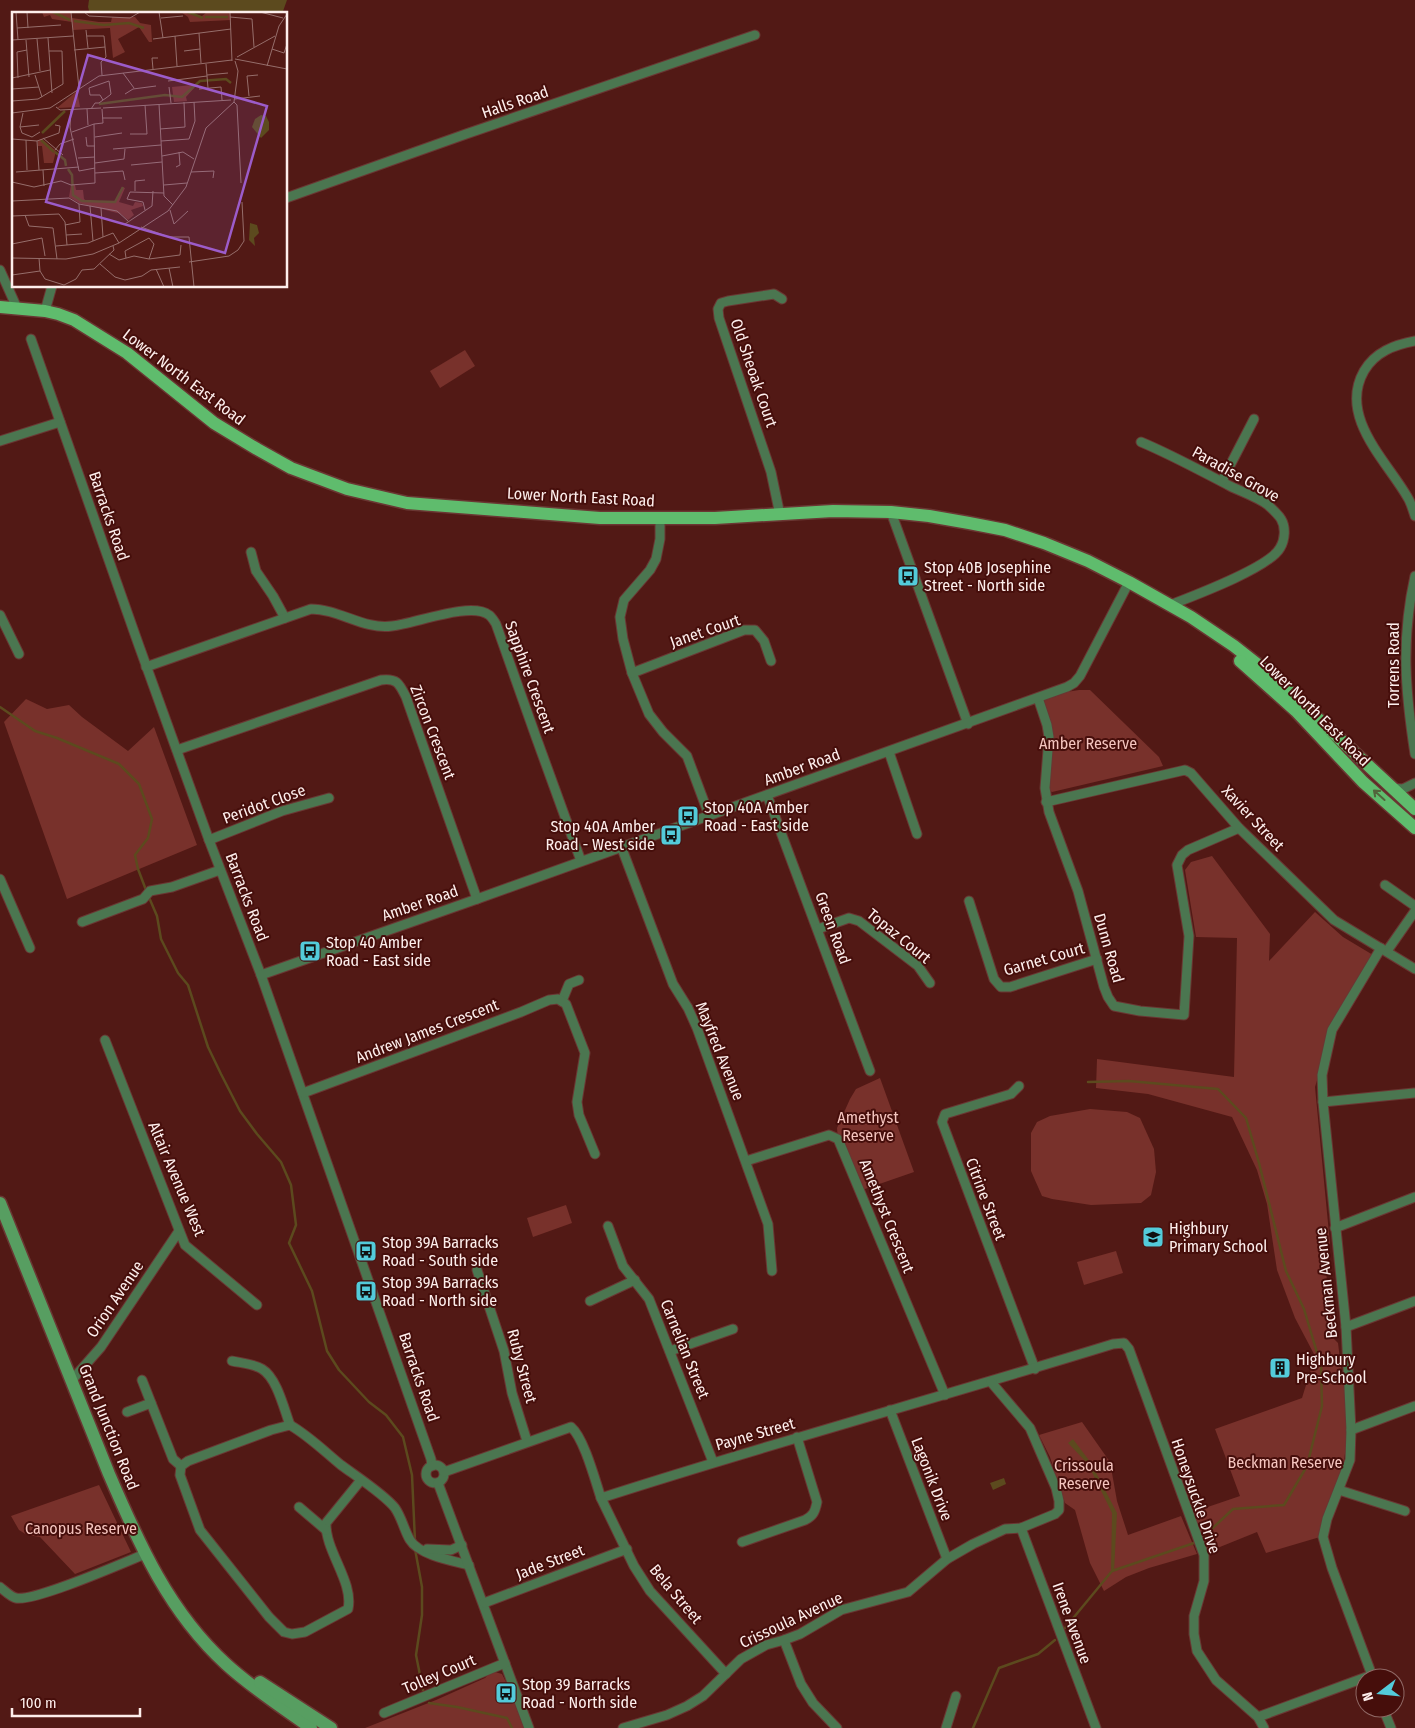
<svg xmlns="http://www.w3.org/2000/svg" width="1415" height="1728" font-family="'Fira Sans Condensed',sans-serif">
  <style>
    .green { fill: #78312b }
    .water { fill: #5c4a1e }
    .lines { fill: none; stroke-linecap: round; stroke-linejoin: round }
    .stream { stroke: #5c4a1e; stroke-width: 2.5 }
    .street-casing { stroke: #6a3733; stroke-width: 11 }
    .secondary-casing { stroke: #6a3733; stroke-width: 15 }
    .primary-casing { stroke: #6a3733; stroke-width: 15 }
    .street { stroke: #4b7650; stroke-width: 9 }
    .secondary { stroke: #579e61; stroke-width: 12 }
    .primary { stroke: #5fbc6d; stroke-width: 12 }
    .oneway { stroke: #52653c }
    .labels { text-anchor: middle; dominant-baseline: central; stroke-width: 4; stroke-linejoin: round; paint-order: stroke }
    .street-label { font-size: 16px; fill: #fdeeec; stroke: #460e0b }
    .poi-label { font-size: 16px; fill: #fdeeec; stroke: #460e0b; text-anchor: start }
    .park-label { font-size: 16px; fill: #f5c5bf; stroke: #460e0b }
    .inset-river { fill: none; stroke: #5c4a1e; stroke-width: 2.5 }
    .inset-road { fill: none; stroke: #966e6b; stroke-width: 1 }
    .view { fill: #9c5cca; fill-opacity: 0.15; stroke: #9c5cca; stroke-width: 2.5 }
    .inset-edge { fill: none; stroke: #fdeeec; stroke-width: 2.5 }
  </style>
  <rect width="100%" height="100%" fill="#521915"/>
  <g class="green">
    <polygon points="465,350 475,366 440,388 430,371"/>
    <polygon points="1079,690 1090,690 1159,757 1163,766 1052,792 1045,788 1049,749 1041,708 1047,695"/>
    <polygon points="26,699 47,709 69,705 82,717 128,751 154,727 197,845 67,899 4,722"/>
    <path d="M1212 856 1270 934 1269 961 1315 912 1343 937 1373 955 1332 1030 1315 1087 1330 1244 1323 1247 1334 1339 1338 1343C1342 1379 1352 1423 1344 1459 1338 1485 1321 1510 1320 1537L1266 1553 1257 1532 1205 1553 1190 1513 1240 1496 1215 1429 1302 1398 1315 1356 1295 1318 1277 1270 1267 1204 1257 1170 1232 1117 1148 1094 1096 1088 1097 1059 1234 1077 1237 938 1196 937 1185 870 1191 862Z"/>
    <polygon points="880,1078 914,1172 862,1190 844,1142 838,1139 837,1128 850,1099 856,1089"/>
    <polygon points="1090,1109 1127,1112 1140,1118 1154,1149 1156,1172 1151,1195 1141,1203 1091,1205 1052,1199 1042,1196 1031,1171 1031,1133 1037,1122 1050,1116"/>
    <polygon points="566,1205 572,1223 533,1237 527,1218"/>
    <polygon points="1116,1251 1123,1273 1084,1285 1077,1262"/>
    <polygon points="1082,1422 1110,1462 1117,1501 1128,1535 1181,1516 1197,1554 1149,1568 1126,1577 1104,1591 1090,1563 1075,1510 1065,1503 1050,1457 1039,1435"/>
    <polygon points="99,1485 131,1552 75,1574 40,1537 27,1535 19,1530 11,1516"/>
    <polygon points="495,1672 502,1674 507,1684 524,1728 365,1728 436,1700 485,1678 490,1673"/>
  </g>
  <g class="water">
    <polygon points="89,0 287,0 282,14 90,14 88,7"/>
    <polygon points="1073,1439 1091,1463 1117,1513 1114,1572 1111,1570 1112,1513 1088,1464 1068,1443"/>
    <polygon points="1004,1478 1006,1484 993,1490 990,1483"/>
  </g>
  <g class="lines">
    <g class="stream">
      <polyline points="0,707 35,731 57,738 119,764 139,784 152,819 148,838 135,855 138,869 146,890"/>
      <polyline points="148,895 157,916 161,939 178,973 188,985 208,1047 221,1074 240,1111 257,1134 281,1162 291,1185 296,1225 289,1243 312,1291 327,1351 339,1370 369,1402 386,1415 403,1437 412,1475 415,1541"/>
      <polyline points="1088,1082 1129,1081 1218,1089 1246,1118 1259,1163 1286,1271 1304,1309 1321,1366 1322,1406 1307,1466 1284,1505 1233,1509 1201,1539"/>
      <polyline points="415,1549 422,1587 422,1615 416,1655 423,1690"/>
      <polyline points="1065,1628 1112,1571 1197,1542"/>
      <polyline points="429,1703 457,1707 507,1718 512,1728"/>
      <polyline points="973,1728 999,1668 1038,1654 1055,1640"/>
    </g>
    <g class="street-casing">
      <g id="street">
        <polyline points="286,198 466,134 755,35"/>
        <polyline points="0,270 17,308"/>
        <polyline points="45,311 52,286"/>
        <polyline points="31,339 138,643 209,840 261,975 431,1459 432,1466"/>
        <path d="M1415 341C1394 345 1375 352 1364 371 1338 417 1387 461 1408 498 1411 503 1413 510 1415 516"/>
        <polyline points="0,441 60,422"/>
        <path d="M1141 442C1172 455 1201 471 1230 486 1242 492 1257 497 1268 505 1272 509 1278 514 1281 519 1286 527 1285 540 1280 548 1269 568 1193 596 1170 605"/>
        <polyline points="1222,481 1254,419"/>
        <polyline points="891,512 968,724"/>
        <polyline points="780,515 771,472 719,318 718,309 721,303 728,301 774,294 782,299"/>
        <polyline points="660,518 660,539 656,559 650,570 624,600 620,617 623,639 632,673 649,714 663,732 687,756 709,815"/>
        <polyline points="251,552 256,571 273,596 285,618"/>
        <path d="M1415 576C1401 639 1405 690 1415 754"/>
        <polyline points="0,615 19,654"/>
        <path d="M146 667 311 609C339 609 364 630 392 626 414 624 471 601 489 615 492 617 494 621 496 624L536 737 581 861"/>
        <polyline points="632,673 744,630 755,630 764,641 771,661"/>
        <polyline points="1038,698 1047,725 1049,737 1045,788 1049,812 1078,891 1104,987 1108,997 1114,1006 1140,1011 1184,1015 1189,936 1177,865 1182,855 1188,850 1239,828"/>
        <path d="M177 750 381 680C397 678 399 683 406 697L477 899"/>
        <polyline points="889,752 917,834"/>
        <polyline points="1392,788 1403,789 1415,783"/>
        <polyline points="767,795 870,1071"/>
        <polyline points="1046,802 1185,770 1191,773 1239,828 1334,920 1415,969"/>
        <polyline points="209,840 282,811 329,798"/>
        <polyline points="621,846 673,984 688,1008 697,1028 768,1224 772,1271"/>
        <polyline points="0,879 30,948"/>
        <polyline points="1385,885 1415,906"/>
        <polyline points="969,901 994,979 1001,987 1010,987 1097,959"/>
        <polyline points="82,922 143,899 150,891 172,887 220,870"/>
        <polyline points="818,929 849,918 859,921 918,966 930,983"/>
        <polyline points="1387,951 1415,911"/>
        <polyline points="261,975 477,899 1067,687 1074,683 1080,676 1129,582"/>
        <polyline points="562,1001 569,984 579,980"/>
        <polyline points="105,1040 185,1245 257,1305"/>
        <polyline points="1019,1086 1011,1094 945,1114 942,1122 1035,1369"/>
        <polyline points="303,1093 521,1012 549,1000 558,999 566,1004 585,1053 577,1102 579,1115 595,1154"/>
        <polyline points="1323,1102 1414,1093"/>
        <polyline points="746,1161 829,1135 838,1139 945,1395"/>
        <polyline points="608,1226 623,1266 649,1299 713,1462"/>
        <polyline points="1335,1228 1415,1197"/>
        <polyline points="477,1270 504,1351 512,1393 527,1441"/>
        <polyline points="590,1301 635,1280"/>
        <polyline points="1346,1327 1415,1301"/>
        <polyline points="670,1351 733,1329"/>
        <path d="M232 1361C241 1363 254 1364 262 1369 277 1378 284 1409 290 1425"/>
        <polyline points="72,1380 101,1347 179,1231"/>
        <polyline points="142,1380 173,1459 181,1466"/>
        <polyline points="890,1410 947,1559"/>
        <polyline points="127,1412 151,1403"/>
        <polyline points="1351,1430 1415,1406"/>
        <circle cx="435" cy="1474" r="9"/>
        <path d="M444 1472 571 1427C584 1438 595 1480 601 1498 771 1443 942 1397 1113 1344L1124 1343 1129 1349 1204 1555V1581L1194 1616V1634L1197 1651 1216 1680 1258 1717 1264 1728"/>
        <path d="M361 1480 326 1523C325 1551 354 1582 348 1609L305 1632 292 1634 284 1632 269 1617 200 1530 180 1475 181 1466 188 1461 271 1430 290 1425C309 1436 324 1451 341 1465 356 1476 385 1495 395 1508 402 1518 404 1530 410 1540 419 1555 453 1561 469 1565"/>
        <polyline points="438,1483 529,1728"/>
        <polyline points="1339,1490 1405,1511"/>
        <polyline points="601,1498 634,1566 650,1591 726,1674"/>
        <polyline points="299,1507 326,1530"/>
        <polyline points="1021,1528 1096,1728"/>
        <path d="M742 1542 805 1520C813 1516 815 1512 817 1502L797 1437"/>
        <polyline points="427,1549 451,1550 462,1545"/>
        <path d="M0 1587C5 1591 11 1597 16 1598 34 1602 123 1563 145 1554"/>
        <polyline points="484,1603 627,1549"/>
        <polyline points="784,1640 801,1684 813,1703 837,1728"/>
        <polyline points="1373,1678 1332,1568 1323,1537 1327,1519 1350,1460 1351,1430 1346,1327 1323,1102 1322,1075 1332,1030 1381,948"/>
        <polyline points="1383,1708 1391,1728"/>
        <polyline points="384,1713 505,1663"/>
        <polyline points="1258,1717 1372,1675"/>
        <polyline points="623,1728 667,1715 687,1706 703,1696 741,1659 766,1645 784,1640 800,1634 841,1610 908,1592 947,1559 973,1544 1005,1529 1021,1528 1055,1514 1059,1510 1059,1501 1056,1488 1030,1428 991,1382"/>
        <polyline points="946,1728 956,1696"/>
      </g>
    </g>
    <g class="secondary-casing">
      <g id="secondary">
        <path d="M0 1203 109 1474C139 1544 169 1612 226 1664 252 1688 282 1707 311 1728"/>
        <polyline points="260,1682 331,1728"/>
      </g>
    </g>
    <g class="primary-casing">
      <g id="primary">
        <polyline points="0,307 45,311 58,314 74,320 127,353 214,423 257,449 291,468 347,489 407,503 600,518 715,518 833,511 891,512 929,516 969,523 1005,530 1044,543 1088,561 1129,582 1191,617 1234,646 1271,675 1415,809"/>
        <polyline points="1240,661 1296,711 1363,782 1415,828"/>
      </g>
    </g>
    <use href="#street" class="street"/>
    <use href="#secondary" class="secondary"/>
    <use href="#primary" class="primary"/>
  </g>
  <defs><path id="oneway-shaft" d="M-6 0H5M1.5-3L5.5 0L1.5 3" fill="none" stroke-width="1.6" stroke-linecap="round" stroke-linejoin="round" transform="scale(1.25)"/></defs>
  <use class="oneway" href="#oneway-shaft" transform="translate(1379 795) rotate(-138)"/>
  <defs>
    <g id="bus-square" transform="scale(1.125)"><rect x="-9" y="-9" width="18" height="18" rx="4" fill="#53cbda" stroke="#460e0b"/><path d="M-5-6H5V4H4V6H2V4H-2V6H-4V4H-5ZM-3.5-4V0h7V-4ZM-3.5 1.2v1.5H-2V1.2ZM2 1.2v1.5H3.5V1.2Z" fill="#111"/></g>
    <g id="school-square" transform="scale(1.125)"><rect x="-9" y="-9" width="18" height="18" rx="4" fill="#53cbda" stroke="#460e0b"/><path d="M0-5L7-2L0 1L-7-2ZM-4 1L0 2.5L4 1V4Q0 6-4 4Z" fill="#111"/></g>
    <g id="building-square" transform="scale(1.125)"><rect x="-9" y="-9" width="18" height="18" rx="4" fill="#53cbda" stroke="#460e0b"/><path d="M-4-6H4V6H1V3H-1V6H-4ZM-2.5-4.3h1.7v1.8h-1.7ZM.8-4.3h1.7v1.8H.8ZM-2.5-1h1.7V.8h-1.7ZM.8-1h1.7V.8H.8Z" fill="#111"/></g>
  </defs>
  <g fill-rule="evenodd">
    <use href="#bus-square" x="908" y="576"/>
    <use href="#bus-square" x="688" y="816"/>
    <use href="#bus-square" x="671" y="835"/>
    <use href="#bus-square" x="310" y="951"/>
    <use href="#school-square" x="1153" y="1237"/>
    <use href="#bus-square" x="366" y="1251"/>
    <use href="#bus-square" x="366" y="1291"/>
    <use href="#building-square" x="1280" y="1368"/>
    <use href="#bus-square" x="506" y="1693"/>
  </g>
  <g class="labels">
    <g class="street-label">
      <text transform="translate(515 102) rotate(-19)">Halls Road</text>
      <text transform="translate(754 373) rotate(71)">Old Sheoak Court</text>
      <text transform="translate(184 377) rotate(37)">Lower North East Road</text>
      <text transform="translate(1236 474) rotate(29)">Paradise Grove</text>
      <text transform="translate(581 497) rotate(3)">Lower North East Road</text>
      <text transform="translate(109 516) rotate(71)">Barracks Road</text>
      <text transform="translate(705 631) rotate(-19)">Janet Court</text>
      <text transform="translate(1393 665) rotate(-90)">Torrens Road</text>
      <text transform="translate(530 677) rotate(70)">Sapphire Crescent</text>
      <text transform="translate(1315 711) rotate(45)">Lower North East Road</text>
      <text transform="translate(433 732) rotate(69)">Zircon Crescent</text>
      <text transform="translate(802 767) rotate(-20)">Amber Road</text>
      <text transform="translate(264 804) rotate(-20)">Peridot Close</text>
      <text transform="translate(1253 818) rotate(47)">Xavier Street</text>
      <text transform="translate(247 897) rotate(69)">Barracks Road</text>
      <text transform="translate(420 903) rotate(-19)">Amber Road</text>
      <text transform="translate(833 928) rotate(70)">Green Road</text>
      <text transform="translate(899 936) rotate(39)">Topaz Court</text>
      <text transform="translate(1109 948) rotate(74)">Dunn Road</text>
      <text transform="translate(1044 959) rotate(-16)">Garnet Court</text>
      <text transform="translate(427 1031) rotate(-21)">Andrew James Crescent</text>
      <text transform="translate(720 1051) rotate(68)">Mayfred Avenue</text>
      <text transform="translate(177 1179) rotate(67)">Altair Avenue West</text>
      <text transform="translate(986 1199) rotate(69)">Citrine Street</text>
      <text transform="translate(887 1216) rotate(68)">Amethyst Crescent</text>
      <text transform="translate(1326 1283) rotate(-96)">Beckman Avenue</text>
      <text transform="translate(115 1299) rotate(-56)">Orion Avenue</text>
      <text transform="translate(685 1349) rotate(68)">Carnelian Street</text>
      <text transform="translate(522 1366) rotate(75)">Ruby Street</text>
      <text transform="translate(419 1377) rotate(71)">Barracks Road</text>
      <text transform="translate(109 1427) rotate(68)">Grand Junction Road</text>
      <text transform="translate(755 1434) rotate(-16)">Payne Street</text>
      <text transform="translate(932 1479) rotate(69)">Lagonik Drive</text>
      <text transform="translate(1196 1496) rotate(71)">Honeysuckle Drive</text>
      <text transform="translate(550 1562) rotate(-21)">Jade Street</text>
      <text transform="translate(676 1594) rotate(50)">Bela Street</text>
      <text transform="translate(791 1620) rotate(-25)">Crissoula Avenue</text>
      <text transform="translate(1072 1623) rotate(70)">Irene Avenue</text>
      <text transform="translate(439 1674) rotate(-23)">Tolley Court</text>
    </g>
    <g class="poi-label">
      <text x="924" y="567">Stop 40B Josephine<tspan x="924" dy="18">Street - North side</tspan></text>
      <text x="704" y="807">Stop 40A Amber<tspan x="704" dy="18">Road - East side</tspan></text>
      <text x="655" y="826" text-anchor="end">Stop 40A Amber<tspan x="655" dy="18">Road - West side</tspan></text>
      <text x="326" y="942">Stop 40 Amber<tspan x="326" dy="18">Road - East side</tspan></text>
      <text x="1169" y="1228">Highbury<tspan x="1169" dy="18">Primary School</tspan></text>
      <text x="382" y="1242">Stop 39A Barracks<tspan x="382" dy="18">Road - South side</tspan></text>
      <text x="382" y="1282">Stop 39A Barracks<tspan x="382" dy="18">Road - North side</tspan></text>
      <text x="1296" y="1359">Highbury<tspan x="1296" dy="18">Pre-School</tspan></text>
      <text x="522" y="1684">Stop 39 Barracks<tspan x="522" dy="18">Road - North side</tspan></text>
    </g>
    <g class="park-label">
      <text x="1088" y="743">Amber Reserve</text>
      <text x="868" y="1117">Amethyst<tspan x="868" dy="18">Reserve</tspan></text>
      <text x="1285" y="1462">Beckman Reserve</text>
      <text x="1084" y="1465">Crissoula<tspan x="1084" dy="18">Reserve</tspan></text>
      <text x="81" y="1528">Canopus Reserve</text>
    </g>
  </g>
  <g transform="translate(12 12)">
    <rect width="275" height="275" fill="#521915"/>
    <path d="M30 0 59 1 60 6 87 10H99L100 5H123L128 11 139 13 140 30H137L127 15 106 27 113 40 101 46 98 16 61 18 60 10 40 7 38 3 32 5ZM169 0 190 4 195 0H218L219 8 178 10 176 5ZM180 73 182 76 174 85 175 89 162 90 160 75ZM65 79 68 95 45 96ZM30 127 44 139 41 151H32L30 134H26V129ZM59 173H63L64 178H71L72 187 76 190 103 189 110 175 113 176 107 190 121 194 123 190 130 191 131 194 119 198 122 203 116 208 109 202 67 191 57 185Z" fill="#78312b"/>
    <path d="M249 103 254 104 257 110V118L249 126 240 115 243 107ZM238 211 245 213 247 221 242 226 243 234 237 228Z" fill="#5c4a1e"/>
    <path class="inset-river" d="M41 0 58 8M176 0 191 6M193 5H216M62 9 92 13 117 11 132 16M87 92 153 83 170 85 188 69 214 67 219 71M30 121 53 99M29 128 42 140M43 140 53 148 54 154M56 157 60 163 61 183 70 189 103 190 111 175"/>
    <path class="inset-road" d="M4 0 6 28M15 0 16 16M59 0 67 76M72 0 77 4 118 6 128 0M147 0 151 26M218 0 220 49M248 0 271 6M218 5 240 7 242 35M149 6 171 4M5 16 49 13M74 18 76 36M187 21 189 51M75 24H92L94 45 89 50 90 63M163 24 165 54M36 26 40 81M25 27 28 59M141 27 219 17M0 28 61 24M14 28 17 65M260 37 272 41 275 32M62 38 93 35M172 39 188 37M225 45 263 24M223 47 275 57M194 52 196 76M255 54 267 14 275 2M141 57 140 46H146M111 61 122 76M23 63 30 85M195 63 216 61M0 66 38 58M6 66 5 40 15 38M156 69 195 64M157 75 159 91M0 77 27 75M187 77 209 75 210 88M113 82 121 77 144 74M237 84 235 64 246 63M223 87 248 84M0 89 26 87 51 72 50 39H37M222 90 225 93 229 171M147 92 152 184 161 193M44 95 48 98 89 96M91 96 219 88M75 97 76 113M79 97 83 91H87L91 88 94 86 98 83 99 82 97 69 77 76 78 83H88L91 88M59 98 58 115 67 159 83 156M0 101 38 96 87 64 220 48M11 101 8 115 10 121 20 125 28 120M90 106H110M8 115 27 113M148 117 173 115 172 90M60 120 82 112M118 122H135L133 93M74 125 75 134H83M83 125 110 121M31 126 51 143M0 127 25 129 47 121 48 114 43 113M14 128 15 158M25 129 27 158M149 129 177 127 183 109 182 90M101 137 149 133M43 138 48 132 62 127M150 144 171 140 182 147M66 146 83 145M83 151 112 147 113 137M119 153 150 150M164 155 168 153 167 140M31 158 32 174M4 160 67 155M179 160 202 159 201 166M83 161 111 159 113 168M0 170 22 175 49 169 59 173 83 171 82 112 91 111 90 97M152 173 175 171M123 179V169L133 168M0 189 57 186 67 192 105 199 116 209M78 194 81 229M89 196 91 225M133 198 131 190 115 187 118 180 152 181M158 198 162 212 176 199M13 203 17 214 41 216 45 247M0 204 47 202 53 210 55 233M113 212 140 194 141 179M53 213 68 210 67 192M129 215 157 225H177L182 275M54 223 70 222M0 232 30 226 33 244M44 234 76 231 101 221 107 231M97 242 107 248 122 244 137 247 168 243 169 233M0 246 54 247 81 242 107 231 156 199 174 175 194 116 222 90 226 59 223 49M27 246 28 259 33 267 52 273 64 267 70 258 82 257 102 238 101 234M114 246 113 239 137 226 142 232 137 247M177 250 217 244 226 238 232 229 230 190M88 252 103 265 113 268 130 264 139 258 168 255M157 256 161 275M144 257 152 275M0 263 28 259"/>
    <path class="view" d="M76 43 255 94 213 241 34 190Z"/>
    <rect width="275" height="275" class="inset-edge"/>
  </g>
  <g transform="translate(1380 1693) rotate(254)"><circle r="24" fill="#460e0b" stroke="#8f6865"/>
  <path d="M0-4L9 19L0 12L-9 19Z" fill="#53cbda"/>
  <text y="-8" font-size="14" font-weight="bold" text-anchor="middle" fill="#fdeeec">N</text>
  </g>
  <path d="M12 1708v8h128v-8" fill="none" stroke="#fdeeec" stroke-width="2.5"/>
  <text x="20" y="1708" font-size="15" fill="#fdeeec" stroke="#460e0b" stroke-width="4" paint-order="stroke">100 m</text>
</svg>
